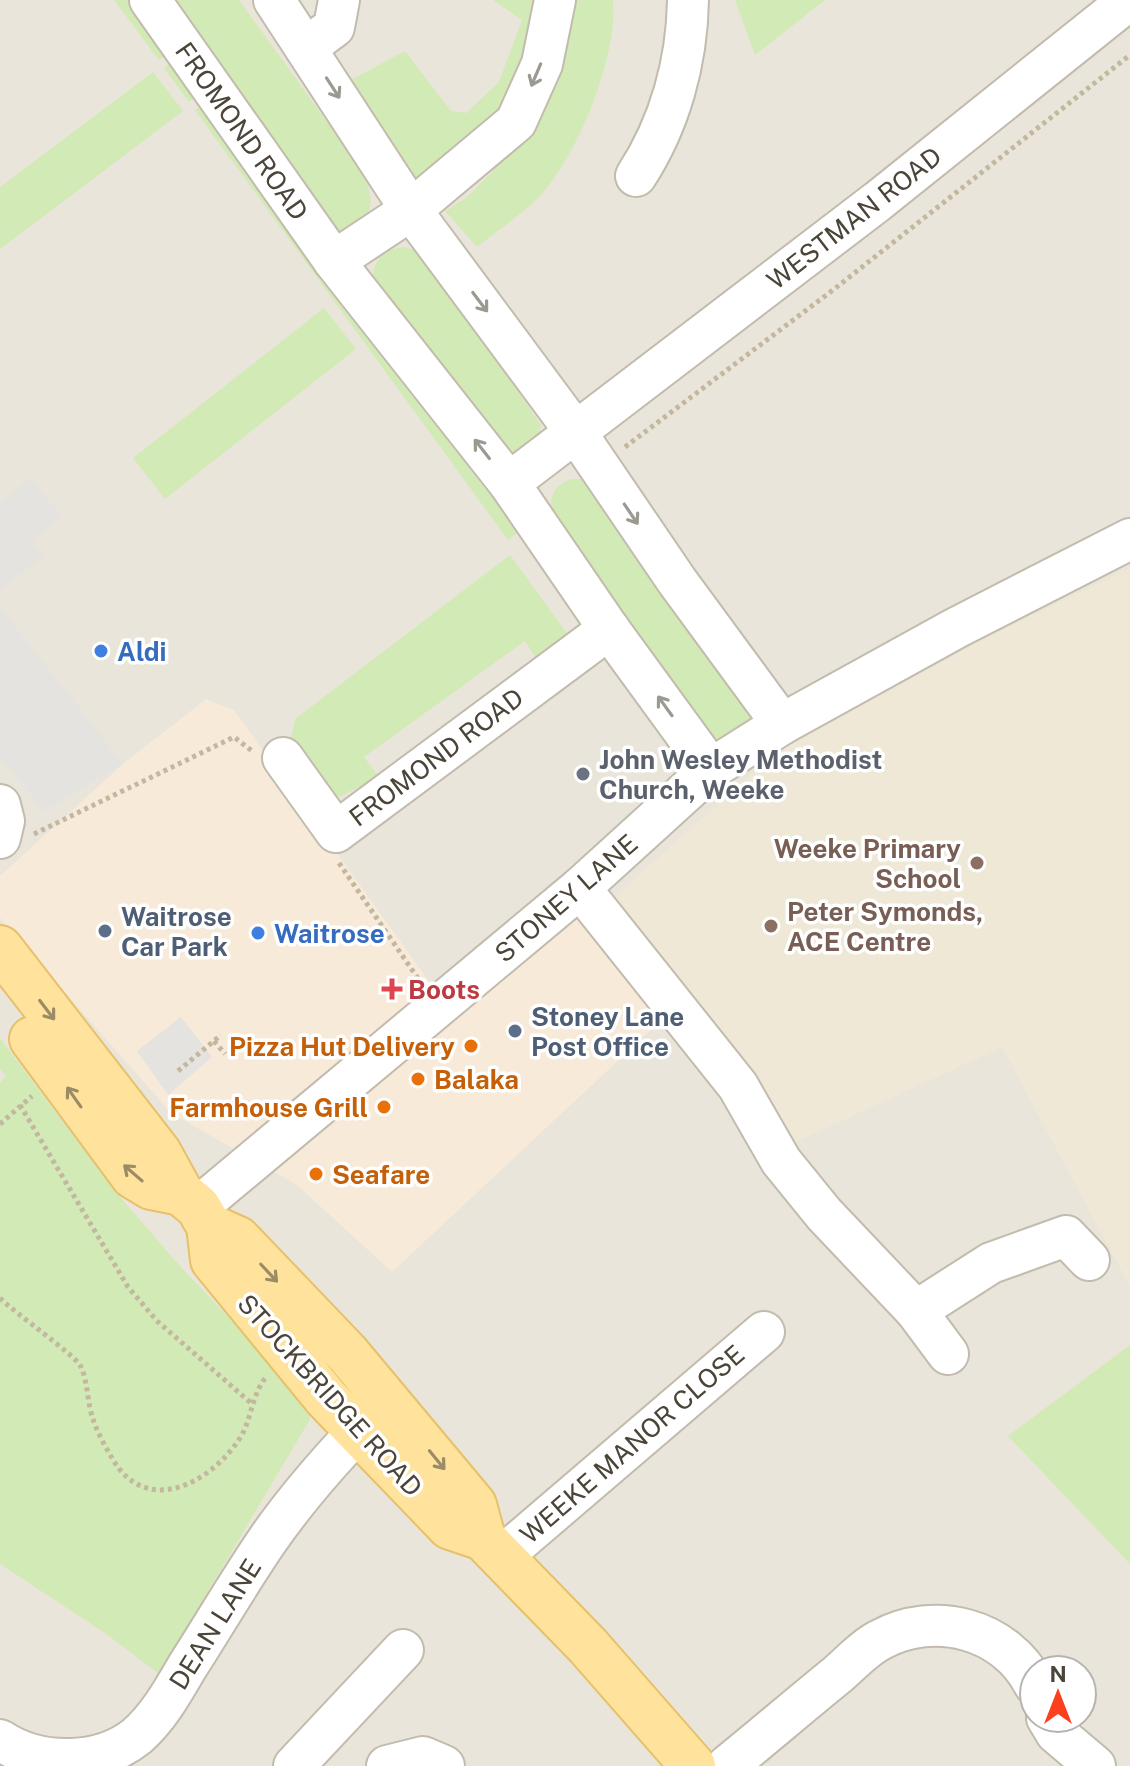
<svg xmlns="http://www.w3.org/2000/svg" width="1130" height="1766" font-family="'Public Sans',sans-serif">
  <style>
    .residential { fill: #eae5da; fill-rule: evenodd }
    .commercial { fill: #f7ead8 }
    .education { fill: #efe8d6 }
    .green { fill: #d2eab5 }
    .parking { fill: #e5e3e0 }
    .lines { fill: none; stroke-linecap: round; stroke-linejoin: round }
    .minor-casing { stroke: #c2bbae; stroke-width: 44 }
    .major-casing { stroke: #e6c16a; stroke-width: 48 }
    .path { stroke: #c4b79f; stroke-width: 5; stroke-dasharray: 4 4; stroke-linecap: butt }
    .minor { stroke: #fff; stroke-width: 40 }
    .major { stroke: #ffe39c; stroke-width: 44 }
    .oneway { stroke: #9c9892 }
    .oneway2 { stroke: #9c8c66 }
    .shop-dot { fill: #3f7fe0; stroke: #fff; stroke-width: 3 }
    .worship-dot { fill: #6b7280; stroke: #fff; stroke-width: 3 }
    .education-dot { fill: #8d6e63; stroke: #fff; stroke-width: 3 }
    .service-dot { fill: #5c6f8a; stroke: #fff; stroke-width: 3 }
    .health-dot { fill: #e0444e; stroke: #fff; stroke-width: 3 }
    .food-dot { fill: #e8710a; stroke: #fff; stroke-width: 3 }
    .labels { text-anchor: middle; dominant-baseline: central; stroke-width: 7; stroke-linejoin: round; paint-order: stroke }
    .street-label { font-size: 26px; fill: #4b4439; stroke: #fff }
    .shop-label { font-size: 26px; font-weight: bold; fill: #366cbe; stroke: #fff; text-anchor: start }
    .worship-label { font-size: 26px; font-weight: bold; fill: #5b616d; stroke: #fff; text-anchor: start }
    .education-label { font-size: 26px; font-weight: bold; fill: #785e54; stroke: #fff; text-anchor: end }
    .service-label { font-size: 26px; font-weight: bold; fill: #4e5e75; stroke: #fff; text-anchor: start }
    .health-label { font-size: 26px; font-weight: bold; fill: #be3a42; stroke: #fff; text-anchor: start }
    .food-label { font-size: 26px; font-weight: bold; fill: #c56008; stroke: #fff; text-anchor: end }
  </style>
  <rect width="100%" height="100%" fill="#f6f3ec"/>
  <path class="residential" d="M0 0H1130V1766H0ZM1034 1670H1082V1718H1034Z"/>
  <polygon class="commercial" points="206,699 234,710 441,998 573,898 668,1014 392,1272 297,1185 171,1113 0,918 0,876 123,764"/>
  <polygon class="education" points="1130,568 1130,1286 1002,1047 787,1146 615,897 772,755 992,635"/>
  <g class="green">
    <polygon points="114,0 138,0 174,48 159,60"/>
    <path d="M165 0H239L361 169C376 201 375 214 347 236L336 231Z"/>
    <polygon points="493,0 542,0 536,43 494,124 415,190 347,82 405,51 451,111 466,113 499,82 522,20"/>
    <path d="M566 0H613C618 56 578 156 539 197 521 215 497 231 477 247L445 211 467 197 492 172 546 99Z"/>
    <polygon points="735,0 825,0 755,55"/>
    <polygon points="178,58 203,91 189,102 164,68"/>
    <polygon points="153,72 183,111 0,249 0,187"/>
    <polygon points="211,99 524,528 508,540 195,110"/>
    <path d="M404 247 418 251 428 261 541 425 539 438 512 456 373 282C373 260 382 249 404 247Z"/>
    <polygon points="324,308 356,349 165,499 133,458"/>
    <path d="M571 479H584L614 524 756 721 719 745 563 540C551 517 541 490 571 479Z"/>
    <polygon points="510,555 569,636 539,662 525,641 364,757 379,777 337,798 329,798 289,749 295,719"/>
    <polygon points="0,1038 113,1189 179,1265 313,1406 309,1421 159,1674 105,1633 0,1564 0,1083 6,1076 0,1069"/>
    <polygon points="1130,1345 1130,1564 1008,1436"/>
  </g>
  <g class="parking">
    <polygon points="30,479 63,517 32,541 44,556 0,590 0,502"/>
    <polygon points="0,607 123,764 44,811 0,757"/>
    <polygon points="181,1017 212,1057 168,1095 137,1051"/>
  </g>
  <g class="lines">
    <g class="minor-casing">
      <g id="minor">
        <polyline points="150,0 334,261 509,483 609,629 711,769"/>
        <polyline points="274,0 411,210 577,434 677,581 782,724"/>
        <polyline points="307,47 334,27 339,0"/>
        <path d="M636 176C670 124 687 62 688 0"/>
        <polyline points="334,261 411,210 516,122 542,64 555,0"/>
        <polyline points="509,483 878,201 1129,0"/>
        <polyline points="283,758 336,832 609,629"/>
        <polyline points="0,805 4,821 0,838"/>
        <polyline points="580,888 738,1086 781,1161 824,1214 916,1311 948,1354"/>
        <polyline points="198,1207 580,888 711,769 782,724 956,628 1130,539"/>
        <polyline points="916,1311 991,1263 1066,1236 1089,1260"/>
        <polyline points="501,1557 764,1332"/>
        <polyline points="1047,1718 1056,1733 1095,1766"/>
        <path d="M0 1740C39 1766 100 1766 137 1736 158 1718 173 1691 187 1667 214 1625 240 1580 269 1538 301 1492 340 1449 380 1408"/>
        <polyline points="294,1766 403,1650"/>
        <polyline points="387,1766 423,1757 444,1766"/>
        <path d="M727 1766C764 1736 800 1705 837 1675 850 1664 864 1648 880 1640 935 1610 1006 1629 1034 1684"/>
      </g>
    </g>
    <g class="major-casing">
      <g id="major">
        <polyline points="0,948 159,1153 181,1193 198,1207 209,1226 213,1260 326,1398 450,1527 483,1538 588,1646 693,1766"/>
        <polyline points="32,1039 133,1176 151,1187 181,1193"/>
        <polyline points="209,1226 238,1239 347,1353 474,1505 483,1538"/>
      </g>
    </g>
    <g class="path">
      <polyline points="625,447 833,290 1130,55"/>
      <polyline points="34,834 234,737 252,751"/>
      <polyline points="339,863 419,980"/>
      <polyline points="214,1041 225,1054"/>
      <polyline points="178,1071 221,1035"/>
      <polyline points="20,1105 128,1287 157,1321 251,1403"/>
      <polyline points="0,1124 32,1096"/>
      <path d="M0 1298C15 1313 73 1354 80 1365 88 1380 87 1403 93 1419 97 1432 105 1446 112 1458 146 1518 211 1483 240 1438 252 1419 251 1396 266 1377"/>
    </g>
    <use href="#minor" class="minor"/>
    <use href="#major" class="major"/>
  </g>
  <defs><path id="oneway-shaft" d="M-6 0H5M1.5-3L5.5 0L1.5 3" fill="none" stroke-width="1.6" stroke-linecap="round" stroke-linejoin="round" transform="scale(2)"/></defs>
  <g class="oneway">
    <use href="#oneway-shaft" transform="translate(536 75) rotate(113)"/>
    <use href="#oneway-shaft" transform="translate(333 88) rotate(57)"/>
    <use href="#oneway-shaft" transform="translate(480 302) rotate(53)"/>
    <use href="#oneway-shaft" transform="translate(482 449) rotate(-128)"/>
    <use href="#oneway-shaft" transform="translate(631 514) rotate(56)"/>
    <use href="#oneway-shaft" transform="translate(665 706) rotate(-126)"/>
  </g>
  <g class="oneway2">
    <use href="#oneway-shaft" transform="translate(47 1010) rotate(53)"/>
    <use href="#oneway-shaft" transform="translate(74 1097) rotate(-125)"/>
    <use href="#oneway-shaft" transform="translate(133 1173) rotate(-139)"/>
    <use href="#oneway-shaft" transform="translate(269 1273) rotate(47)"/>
    <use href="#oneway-shaft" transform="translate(437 1460) rotate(51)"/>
  </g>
  <g class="shop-dot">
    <circle cx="101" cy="651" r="8"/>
    <circle cx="258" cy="933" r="8"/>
  </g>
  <circle class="worship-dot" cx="583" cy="774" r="8"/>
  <g class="education-dot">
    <circle cx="977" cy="863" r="8"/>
    <circle cx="771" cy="926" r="8"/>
  </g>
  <g class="service-dot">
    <circle cx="105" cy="931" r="8"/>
    <circle cx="515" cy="1031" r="8"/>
  </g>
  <path class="health-dot" d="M388 977h8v8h8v8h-8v8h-8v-8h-8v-8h8z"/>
  <g class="food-dot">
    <circle cx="471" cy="1046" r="8"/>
    <circle cx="418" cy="1079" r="8"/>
    <circle cx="384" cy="1107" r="8"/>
    <circle cx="316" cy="1174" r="8"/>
  </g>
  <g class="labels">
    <g class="street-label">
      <text transform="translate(242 131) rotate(55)">FROMOND ROAD</text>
      <text transform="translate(854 218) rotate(-38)">WESTMAN ROAD</text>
      <text transform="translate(436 757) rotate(-37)">FROMOND ROAD</text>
      <text transform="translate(566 898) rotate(-41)">STONEY LANE</text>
      <text transform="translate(330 1395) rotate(48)">STOCKBRIDGE ROAD</text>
      <text transform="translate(632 1444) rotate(-41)">WEEKE MANOR CLOSE</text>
      <text transform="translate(215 1624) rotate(-58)">DEAN LANE</text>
    </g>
    <g class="shop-label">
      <text x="117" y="651">Aldi</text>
      <text x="274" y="933">Waitrose</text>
    </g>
    <g class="worship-label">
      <text x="599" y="759">John Wesley Methodist<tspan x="599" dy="30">Church, Weeke</tspan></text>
    </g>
    <g class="education-label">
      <text x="961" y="848">Weeke Primary<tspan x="961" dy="30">School</tspan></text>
      <text x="787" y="911" text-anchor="start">Peter Symonds,<tspan x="787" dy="30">ACE Centre</tspan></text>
    </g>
    <g class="service-label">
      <text x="121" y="916">Waitrose<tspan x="121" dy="30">Car Park</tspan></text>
      <text x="531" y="1016">Stoney Lane<tspan x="531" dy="30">Post Office</tspan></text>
    </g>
    <g class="health-label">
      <text x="408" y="989">Boots</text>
    </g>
    <g class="food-label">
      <text x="455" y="1046">Pizza Hut Delivery</text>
      <text x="434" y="1079" text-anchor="start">Balaka</text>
      <text x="368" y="1107">Farmhouse Grill</text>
      <text x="332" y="1174" text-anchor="start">Seafare</text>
    </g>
  </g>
  <g transform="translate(1058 1694)"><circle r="38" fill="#ffffff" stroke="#b7b4b0" stroke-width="2"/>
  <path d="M0-6L14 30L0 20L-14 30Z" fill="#fc3f1d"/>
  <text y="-12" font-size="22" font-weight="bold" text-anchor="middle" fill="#4b4439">N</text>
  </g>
</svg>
